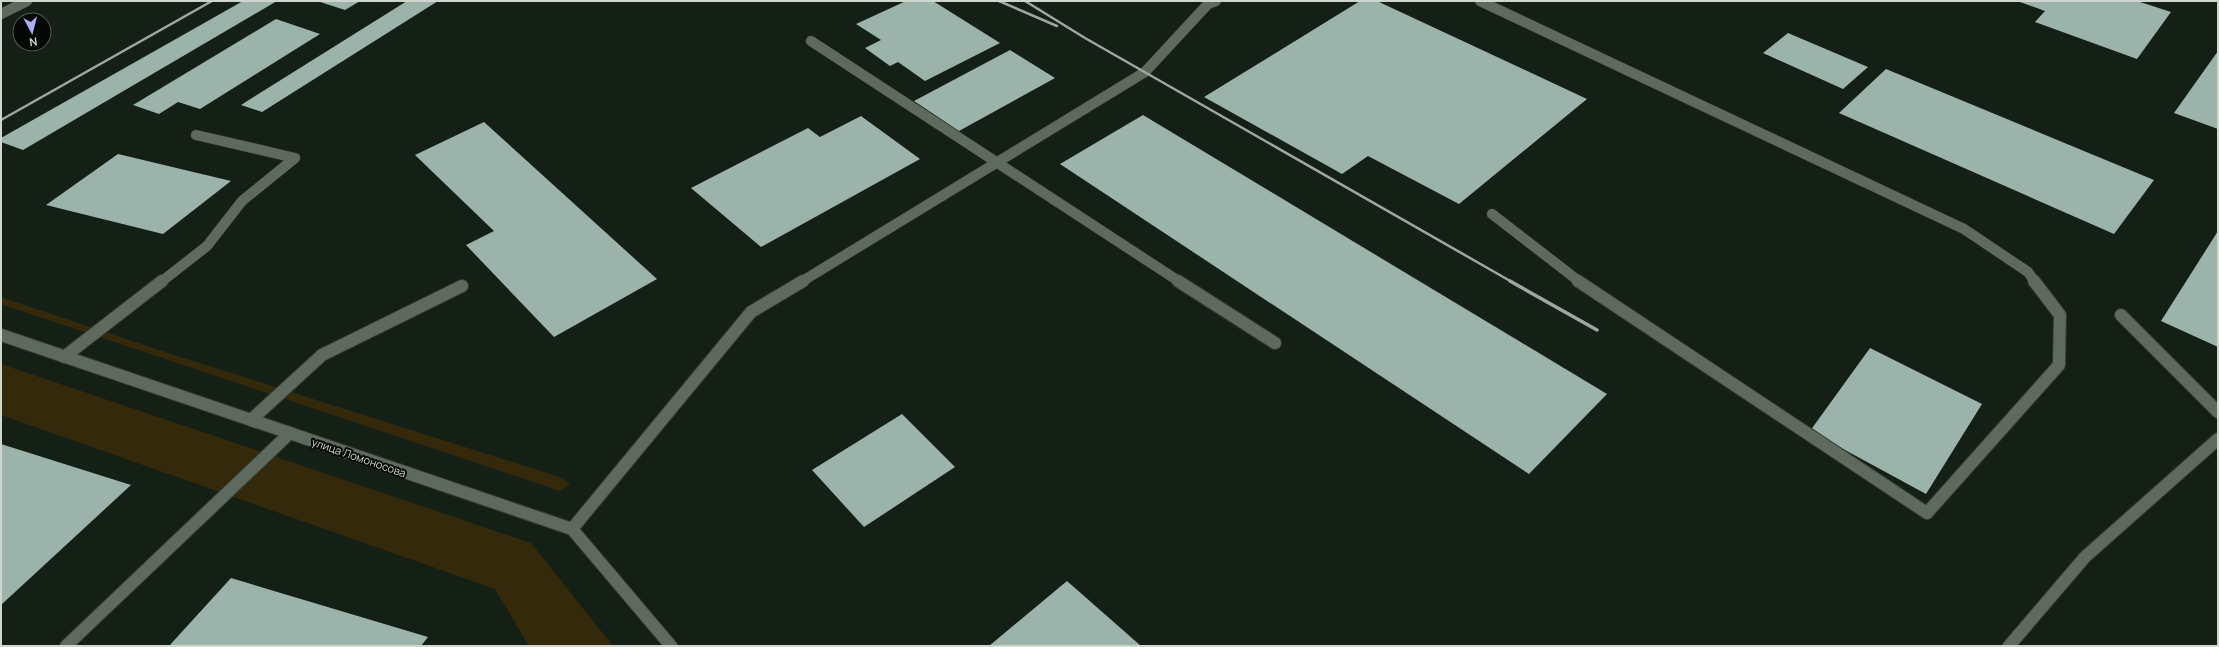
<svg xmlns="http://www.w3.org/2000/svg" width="2219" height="647" font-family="Manrope,sans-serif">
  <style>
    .green { fill: #34290a }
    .building { fill: #9cb3ab }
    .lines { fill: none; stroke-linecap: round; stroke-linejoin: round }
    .service-far1-casing { stroke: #333b33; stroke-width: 11 }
    .service-casing { stroke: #333b33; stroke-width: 14 }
    .minor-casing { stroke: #333b33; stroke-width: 14 }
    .service-far1 { stroke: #5d6a5d; stroke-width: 10 }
    .service { stroke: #5d6a5d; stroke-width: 12 }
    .minor { stroke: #5d6a5d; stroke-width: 12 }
    .rail-far1 { stroke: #9ea79f; stroke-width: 2.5 }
    .rail { stroke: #9ea79f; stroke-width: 3.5 }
    .labels { text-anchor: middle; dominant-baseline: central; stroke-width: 4; stroke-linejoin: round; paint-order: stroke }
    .street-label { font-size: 11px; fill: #ced6ce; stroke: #050805 }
  </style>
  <rect width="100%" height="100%" fill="#142015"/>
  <g class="green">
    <polygon points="1,297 171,354 557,476 570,484 560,491 1,304"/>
    <polygon points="1,364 531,543 613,646 529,646 495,589 1,415"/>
  </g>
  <g class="building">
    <polygon points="243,1 277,1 23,150 1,142 1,138"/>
    <polygon points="317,1 360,1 345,10"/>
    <polygon points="407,1 438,1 262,112 241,105"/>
    <polygon points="906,1 933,1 1000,43 925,81 898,62 890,66 865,48 881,40 856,24"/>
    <polygon points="1360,1 1377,1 1587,99 1459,204 1368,156 1342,174 1204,97"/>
    <polygon points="2017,1 2137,1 2171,12 2137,59 2035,22 2045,11"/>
    <polygon points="276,19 320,34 200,109 178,102 159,114 133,105"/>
    <polygon points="1788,33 1868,67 1843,89 1763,53"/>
    <polygon points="1010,50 1055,78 959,131 914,101"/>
    <polygon points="2218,51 2218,129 2174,113"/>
    <polygon points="1886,69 2154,180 2114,234 1839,113"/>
    <polygon points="1143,115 1607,394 1529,474 1060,164"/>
    <polygon points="861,116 920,159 761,247 691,188 808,128 820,137"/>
    <polygon points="484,122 657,279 554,337 466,245 494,231 415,155"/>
    <polygon points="118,154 231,181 163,234 46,205"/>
    <polygon points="2218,231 2218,347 2161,321"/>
    <polygon points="1870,348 1982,404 1926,494 1810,431"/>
    <polygon points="902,414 955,467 864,527 812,470"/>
    <polygon points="1,444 131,485 1,605"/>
    <polygon points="231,578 428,637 421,646 169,646"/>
    <polygon points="1067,581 1141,646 989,646"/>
  </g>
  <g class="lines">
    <g class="service-far1-casing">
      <g id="service-far1">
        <polyline points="1480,1 1964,229 2028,272 2035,282"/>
        <polyline points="1,14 27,1"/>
        <polyline points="811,41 1180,282"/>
        <polyline points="1492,214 1580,282"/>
        <polyline points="161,282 207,246 242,201 295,158 196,135"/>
        <polyline points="801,282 1145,72 1208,4 1216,1"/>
      </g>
    </g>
    <g class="service-casing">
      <g id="service">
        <polyline points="1178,281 1275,343"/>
        <polyline points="1578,281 1927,513 2059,365 2060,315 2034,281"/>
        <polyline points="2121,315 2218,412"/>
        <polyline points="64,357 162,281"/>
        <polyline points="257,422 251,420 322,355 462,286"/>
        <polyline points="572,529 751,312 803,281"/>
        <polyline points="66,646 290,433 283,431"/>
        <polyline points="2009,646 2085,557 2218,439"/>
      </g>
    </g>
    <g class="minor-casing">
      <polyline id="minor" points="1,335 572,529 671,646"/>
    </g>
    <use href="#service-far1" class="service-far1"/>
    <use href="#service" class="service"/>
    <use href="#minor" class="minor"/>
    <g class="rail-far1">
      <polyline points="999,1 1057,26"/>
      <polyline points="1025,1 1085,38 1512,282"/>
      <polyline points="1,120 212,1"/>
    </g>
    <polyline class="rail" points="1510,281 1597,330"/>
  </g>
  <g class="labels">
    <g class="street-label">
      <text transform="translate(359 457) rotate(19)">улица Ломоносова</text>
    </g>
  </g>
  <rect width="2219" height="647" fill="none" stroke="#ced6ce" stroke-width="4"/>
  <g transform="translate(32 32) rotate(173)"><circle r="19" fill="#050805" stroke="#555a55"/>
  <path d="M0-3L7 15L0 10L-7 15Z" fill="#abaffb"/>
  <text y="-6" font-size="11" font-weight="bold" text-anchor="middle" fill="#ced6ce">N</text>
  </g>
</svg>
